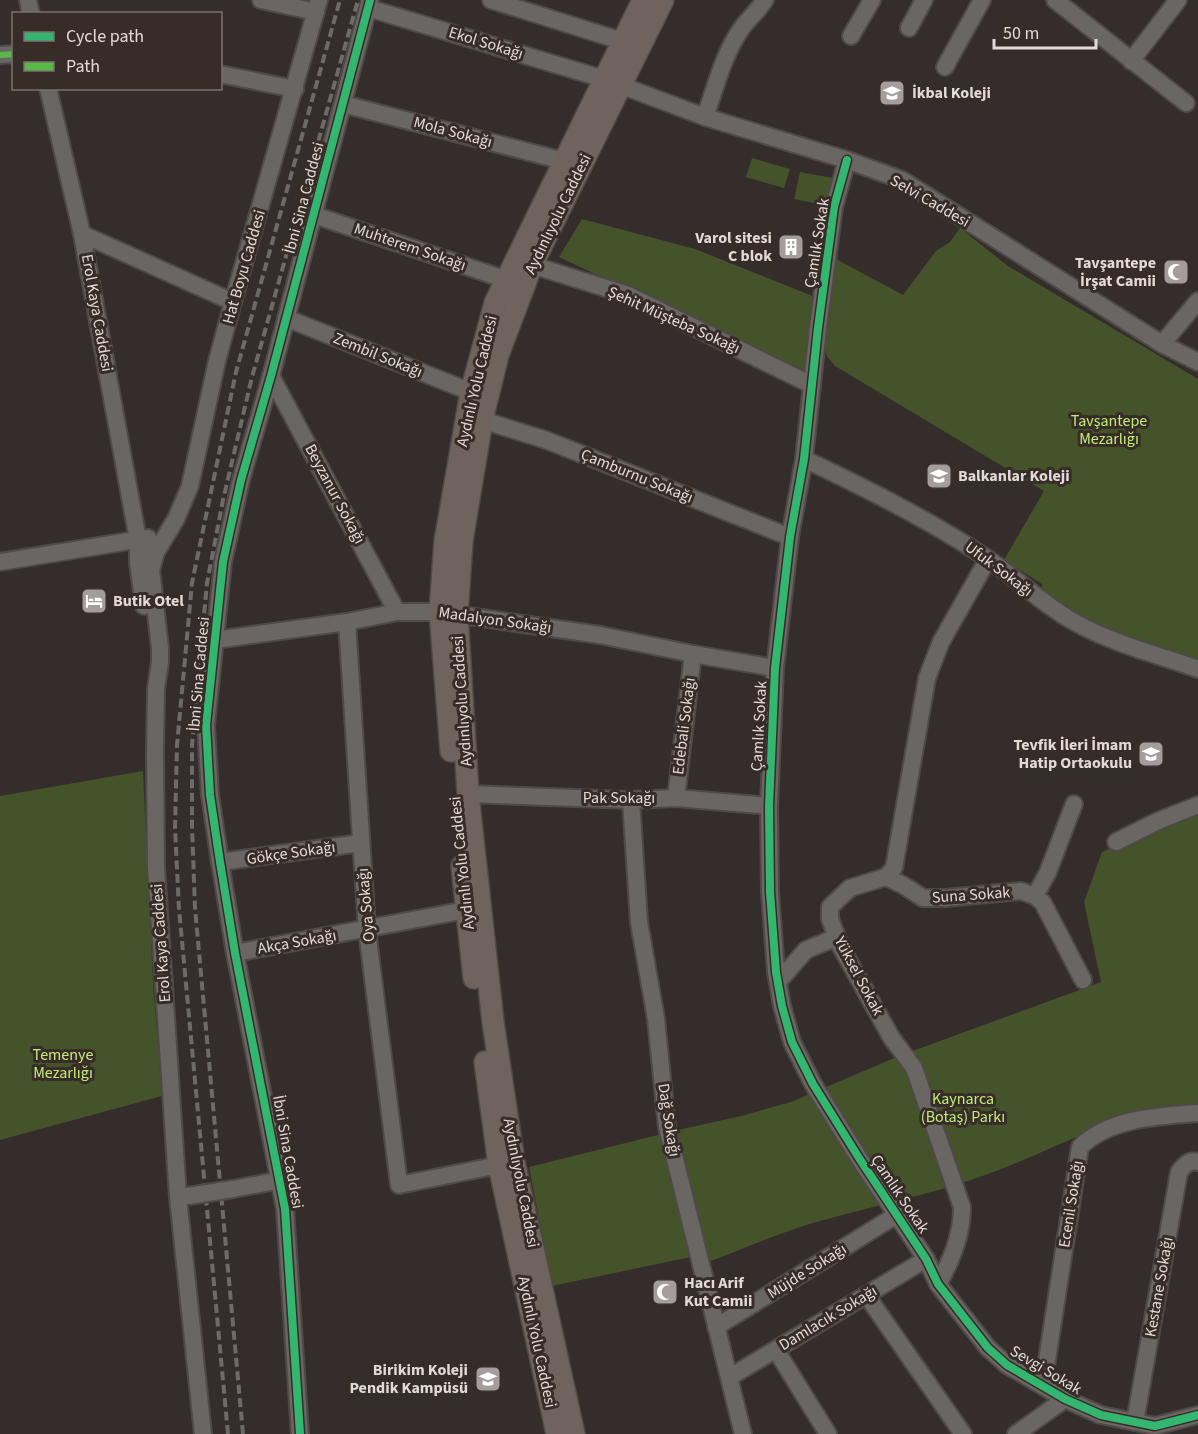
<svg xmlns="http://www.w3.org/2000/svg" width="1198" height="1434" font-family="'Source Sans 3',sans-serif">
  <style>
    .green { fill: #445329 }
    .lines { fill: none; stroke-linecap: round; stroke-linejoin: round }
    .minor-casing { stroke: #4f4a47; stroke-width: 20 }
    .major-casing { stroke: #4f4a47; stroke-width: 24 }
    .minor { stroke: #6a6664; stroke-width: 16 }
    .major { stroke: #6e645d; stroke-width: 21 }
    .rail { stroke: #6e6a68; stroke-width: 4; stroke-dasharray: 9 4.5; stroke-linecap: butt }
    .minor-bridge-casing { stroke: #4f4a47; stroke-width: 20; stroke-linecap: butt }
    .minor-bridge { stroke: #6a6664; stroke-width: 16 }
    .quiet { stroke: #58b947; stroke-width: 6; stroke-dasharray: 12 6; stroke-linecap: butt }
    .cycleway-casing { stroke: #372c28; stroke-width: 11 }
    .cycleway { stroke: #33b770; stroke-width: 8 }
    .labels { text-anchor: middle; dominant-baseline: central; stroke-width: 6; stroke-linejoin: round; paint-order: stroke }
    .street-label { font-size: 16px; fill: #e1dad7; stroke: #372c28 }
    .poi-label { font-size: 16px; font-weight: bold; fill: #e1dad7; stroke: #372c28; text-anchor: start }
    .park-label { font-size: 16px; fill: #c0ed77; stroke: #372c28 }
  </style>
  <rect width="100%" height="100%" fill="#342d2c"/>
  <g class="green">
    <polygon points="752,158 790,169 784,188 746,177"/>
    <polygon points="800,172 833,178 828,206 794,199"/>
    <polygon points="582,219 695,249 815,297 807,375 559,257"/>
    <polygon points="960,228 1008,266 1198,379 1198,661 1057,612 1043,595 1042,584 1004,560 1044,491 835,366 827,356 823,345 836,259 903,295 936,251 950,242"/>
    <polygon points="143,771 153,983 162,1096 0,1140 0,796"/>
    <path d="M1198 812V1106C1123 1108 1057 1149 988 1174 931 1195 871 1206 813 1223 776 1234 739 1251 702 1264L691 1257 552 1286 529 1167 678 1130 741 1116 791 1102 899 1056 1101 982 1084 902 1102 852Z"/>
  </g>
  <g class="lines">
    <g class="minor-casing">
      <g id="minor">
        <polyline points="28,0 31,14"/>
        <polyline points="261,0 316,12"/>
        <polyline points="491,0 622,41"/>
        <polyline points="1055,0 1186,103"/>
        <polyline points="368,8 604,79 705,117 847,160 902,180 1162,344 1198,362"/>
        <polyline points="909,28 924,0"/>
        <polyline points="851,36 872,0"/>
        <polyline points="0,55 14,54"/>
        <polyline points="1131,61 1178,0"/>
        <polyline points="945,67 982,0"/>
        <polyline points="220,74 295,89"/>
        <polyline points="48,88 82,234 138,540 138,563 144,606"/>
        <polyline points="343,104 564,161"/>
        <path d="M705 117C715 89 723 55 741 29 748 19 758 11 765 0"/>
        <polyline points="847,160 834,207 818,328 804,459 790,537 775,668 769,806 770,892 776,972 782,1006 792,1042 813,1084 859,1158 926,1259 938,1284 988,1348 1007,1365 1065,1399 1101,1415 1155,1426 1198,1415"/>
        <polyline points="314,215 507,280"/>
        <polyline points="82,234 233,302"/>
        <polyline points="532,265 628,295 812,385"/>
        <polyline points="286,318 471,392"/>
        <polyline points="1162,344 1198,301"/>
        <polyline points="271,376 397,612"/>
        <polyline points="482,420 546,440 790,537"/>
        <path d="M804 459C866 488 928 519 985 557 1017 578 1044 606 1078 624 1115 644 1158 655 1198 669"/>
        <polyline points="138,540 145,552 151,570 160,648 160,662 156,689 155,752 156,867 178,1197 203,1434"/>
        <polyline points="0,562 148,538"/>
        <polyline points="151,570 156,552 176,519 190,486 217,361 233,302 319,0"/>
        <polyline points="347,622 367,930 399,1185 499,1165"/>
        <polyline points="214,640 347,622 397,612 440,612 600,635 693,654 775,668"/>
        <polyline points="468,794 631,800 676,798 769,806"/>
        <polyline points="676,798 693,654"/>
        <polyline points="631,800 639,922 656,1019 667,1127 743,1434"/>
        <polyline points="1116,842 1158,821 1198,805"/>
        <polyline points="220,862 361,843"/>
        <polyline points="886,877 903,885 923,898 945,898 1021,891 1035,896 1043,903 1083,980"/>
        <polyline points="1035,896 1048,872 1074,804"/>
        <polyline points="235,953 466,910"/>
        <polyline points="778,982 806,950 837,937"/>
        <polyline points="233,1189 281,1180"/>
        <path d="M938 1284C952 1260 962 1235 962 1207L914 1068 891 1037 841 947 830 919V907L850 888 886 877 894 868 927 678 941 642 988 559"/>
        <polyline points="867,1296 963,1434"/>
        <polyline points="716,1327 898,1214"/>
        <polyline points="776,1350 828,1434"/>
        <polyline points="730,1377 926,1259"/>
        <path d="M1043 1386 1080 1147C1109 1118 1159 1116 1198 1113"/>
        <path d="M1135 1422 1179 1172C1184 1166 1189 1159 1198 1162"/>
        <polyline points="300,1434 285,1209 235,953 220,862 210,795 206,725 223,562 241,480 271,376 370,0"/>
        <polyline points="1016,1434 1065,1399"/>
      </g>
    </g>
    <g class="major-casing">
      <g id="major">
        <polyline points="451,751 440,612 445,541 471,392 495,303 643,0"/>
        <polyline points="462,866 474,978"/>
        <polyline points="485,1062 499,1165 557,1434"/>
        <polyline points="574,1434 514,1162 493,1022 468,794 457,614 462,541 482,420 498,355 532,265 663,0"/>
      </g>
    </g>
    <use href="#minor" class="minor"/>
    <use href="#major" class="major"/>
    <g class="rail">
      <polyline points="228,1434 179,909 175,828 177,745 192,583 236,372 340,0"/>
      <polyline points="243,1434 195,908 192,826 192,745 207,583 223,500 252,377 358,0"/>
    </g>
    <g class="minor-bridge-casing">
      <polyline id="minor-bridge" points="188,1196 233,1189"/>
    </g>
    <use href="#minor-bridge" class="minor-bridge"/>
    <polyline class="quiet" points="0,55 14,54"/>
    <g class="cycleway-casing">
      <g id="cycleway">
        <polyline points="847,160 834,207 818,328 804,459 790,537 775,668 769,806 770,892 776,972 782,1006 792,1042 813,1084 859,1158 926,1259 938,1284 988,1348 1007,1365 1065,1399 1101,1415 1155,1426 1198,1415"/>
        <polyline points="300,1434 285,1209 235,953 220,862 210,795 206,725 223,562 241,480 271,376 370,0"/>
      </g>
    </g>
    <use href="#cycleway" class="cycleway"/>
  </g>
  <defs>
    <g id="school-square" transform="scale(1.35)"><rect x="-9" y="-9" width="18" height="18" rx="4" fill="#a49d9b" stroke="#372c28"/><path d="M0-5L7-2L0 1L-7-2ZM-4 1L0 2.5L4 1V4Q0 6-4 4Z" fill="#fff"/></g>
    <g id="building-square" transform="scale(1.35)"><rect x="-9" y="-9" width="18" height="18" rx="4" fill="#a49d9b" stroke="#372c28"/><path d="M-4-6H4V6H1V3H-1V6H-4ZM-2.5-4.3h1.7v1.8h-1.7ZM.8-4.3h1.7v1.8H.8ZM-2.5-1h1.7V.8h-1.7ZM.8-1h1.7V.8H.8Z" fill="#fff"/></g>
    <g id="mosque-square" transform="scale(1.35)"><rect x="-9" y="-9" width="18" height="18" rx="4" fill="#a49d9b" stroke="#372c28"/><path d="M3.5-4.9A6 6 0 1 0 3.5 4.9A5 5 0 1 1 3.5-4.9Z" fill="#fff"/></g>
    <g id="hotel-square" transform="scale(1.35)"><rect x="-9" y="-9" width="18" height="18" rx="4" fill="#a49d9b" stroke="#372c28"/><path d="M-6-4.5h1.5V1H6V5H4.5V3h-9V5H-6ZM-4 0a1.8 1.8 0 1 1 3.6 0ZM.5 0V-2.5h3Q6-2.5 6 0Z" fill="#fff"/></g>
  </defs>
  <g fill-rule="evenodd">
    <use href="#school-square" x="892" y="93"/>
    <use href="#building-square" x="791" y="247"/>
    <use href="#mosque-square" x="1176" y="272"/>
    <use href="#school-square" x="939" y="476"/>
    <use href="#hotel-square" x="94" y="601"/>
    <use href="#school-square" x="1151" y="754"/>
    <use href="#mosque-square" x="665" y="1292"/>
    <use href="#school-square" x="488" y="1379"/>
  </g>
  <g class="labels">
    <g class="street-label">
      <text transform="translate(486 43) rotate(17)">Ekol Sokağı</text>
      <text transform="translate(453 132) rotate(15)">Mola Sokağı</text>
      <text transform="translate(304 198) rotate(-75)">İbni Sina Caddesi</text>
      <text transform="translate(930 201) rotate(30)">Selvi Caddesi</text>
      <text transform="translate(558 214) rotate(-64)">Aydınlıyolu Caddesi</text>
      <text transform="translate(817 243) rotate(-81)">Çamlık Sokak</text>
      <text transform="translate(410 247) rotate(19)">Muhterem Sokağı</text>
      <text transform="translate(244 267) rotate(-74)">Hat Boyu Caddesi</text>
      <text transform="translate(97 313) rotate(80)">Erol Kaya Caddesi</text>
      <text transform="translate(674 320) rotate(24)">Şehit Müşteba Sokağı</text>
      <text transform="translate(378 355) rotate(22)">Zembil Sokağı</text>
      <text transform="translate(477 381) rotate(-77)">Aydınlı Yolu Caddesi</text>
      <text transform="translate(637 476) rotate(22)">Çamburnu Sokağı</text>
      <text transform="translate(335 494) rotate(62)">Beyzanur Sokağı</text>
      <text transform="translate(999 569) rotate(37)">Ufuk Sokağı</text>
      <text transform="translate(495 620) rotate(8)">Madalyon Sokağı</text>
      <text transform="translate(199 674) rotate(-85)">İbni Sina Caddesi</text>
      <text transform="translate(462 701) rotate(-94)">Aydınlıyolu Caddesi</text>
      <text transform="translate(684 726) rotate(-83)">Edebali Sokağı</text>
      <text transform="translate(759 726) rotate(-87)">Çamlık Sokak</text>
      <text x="619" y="798">Pak Sokağı</text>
      <text transform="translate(291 853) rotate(-8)">Gökçe Sokağı</text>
      <text transform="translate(462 863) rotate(-96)">Aydınlı Yolu Caddesi</text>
      <text transform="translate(971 895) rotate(-4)">Suna Sokak</text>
      <text transform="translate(366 905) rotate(-95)">Oya Sokağı</text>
      <text transform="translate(297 942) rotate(-10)">Akça Sokağı</text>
      <text transform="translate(161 943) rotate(-94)">Erol Kaya Caddesi</text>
      <text transform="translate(859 976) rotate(62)">Yüksel Sokak</text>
      <text transform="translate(669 1120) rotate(81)">Dağ Sokağı</text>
      <text transform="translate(288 1152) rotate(80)">İbni Sina Caddesi</text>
      <text transform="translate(521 1183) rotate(79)">Aydınlıyolu Caddesi</text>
      <text transform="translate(900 1194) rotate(56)">Çamlık Sokak</text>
      <text transform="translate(1071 1204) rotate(-81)">Ecenil Sokağı</text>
      <text transform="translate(807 1271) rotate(-32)">Müjde Sokağı</text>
      <text transform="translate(1159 1287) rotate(-80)">Kestane Sokağı</text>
      <text transform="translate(828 1318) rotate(-31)">Damlacık Sokağı</text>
      <text transform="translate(537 1342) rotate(78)">Aydınlı Yolu Caddesi</text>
      <text transform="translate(1046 1370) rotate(31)">Sevgi Sokak</text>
    </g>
    <g class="poi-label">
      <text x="912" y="93">İkbal Koleji</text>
      <text x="772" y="238" text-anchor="end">Varol sitesi<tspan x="772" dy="18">C blok</tspan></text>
      <text x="1156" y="263" text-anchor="end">Tavşantepe<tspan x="1156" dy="18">İrşat Camii</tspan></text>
      <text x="958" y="476">Balkanlar Koleji</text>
      <text x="113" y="601">Butik Otel</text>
      <text x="1132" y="745" text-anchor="end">Tevfik İleri İmam<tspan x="1132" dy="18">Hatip Ortaokulu</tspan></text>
      <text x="684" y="1283">Hacı Arif<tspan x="684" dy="18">Kut Camii</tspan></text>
      <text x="468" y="1370" text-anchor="end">Birikim Koleji<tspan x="468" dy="18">Pendik Kampüsü</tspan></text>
    </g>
    <g class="park-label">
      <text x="1109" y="421">Tavşantepe<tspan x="1109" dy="18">Mezarlığı</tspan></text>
      <text x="63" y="1055">Temenye<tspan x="63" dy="18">Mezarlığı</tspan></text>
      <text x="963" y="1099">Kaynarca<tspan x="963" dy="18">(Botaş) Parkı</tspan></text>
    </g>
  </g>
  <rect x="12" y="12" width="210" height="78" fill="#372c28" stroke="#7b726e" stroke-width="1.5"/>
  <rect x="24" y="32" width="30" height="9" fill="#33b770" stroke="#7b726e" stroke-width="1.5"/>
  <text x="66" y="42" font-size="18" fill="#e1dad7">Cycle path</text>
  <rect x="24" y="62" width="30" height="9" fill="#58b947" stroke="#7b726e" stroke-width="1.5"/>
  <text x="66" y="72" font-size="18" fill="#e1dad7">Path</text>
  <path d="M994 39v9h102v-9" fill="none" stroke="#e1dad7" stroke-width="3"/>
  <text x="1003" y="39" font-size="18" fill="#e1dad7" stroke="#372c28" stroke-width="4.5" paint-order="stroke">50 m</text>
</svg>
